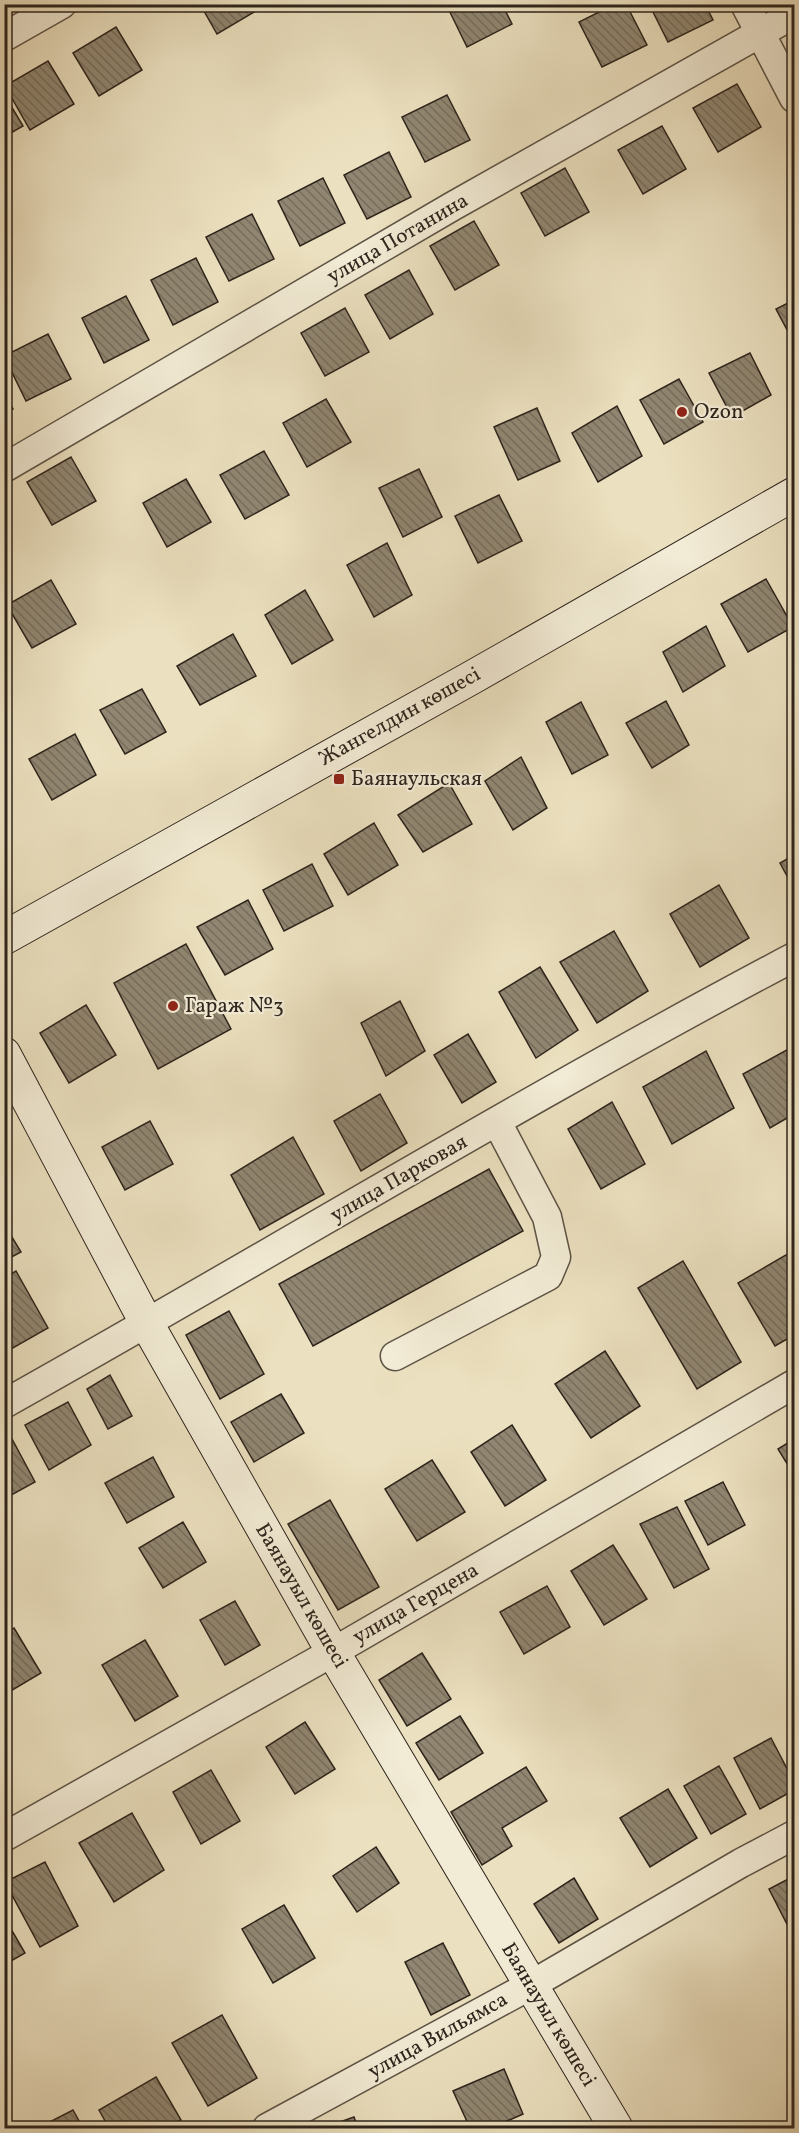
<svg xmlns="http://www.w3.org/2000/svg" width="799" height="2133" font-family="Vollkorn,serif">
  <style>
    .building { fill: url(#building-back-hatch); stroke: #2e241c; stroke-width: 1.5 }
    .lines { fill: none; stroke-linecap: round; stroke-linejoin: round }
    .street-casing { stroke: #5d5345; stroke-width: 31 }
    .secondary-casing { stroke: #2e241c; stroke-width: 35 }
    .street { stroke: #f2ebd5; stroke-width: 28 }
    .secondary { stroke: #f2ebd5; stroke-width: 33 }
    .poi-dot { fill: #8f2418; stroke: #f2ebd5; stroke-width: 2 }
    .labels { text-anchor: middle; dominant-baseline: central; stroke-width: 4.5; stroke-linejoin: round; paint-order: stroke }
    .street-label { font-size: 21px; fill: #2e241c; stroke: #f2ebd5 }
    .poi-label { font-size: 21px; fill: #2e241c; stroke: #f2ebd5; text-anchor: start }
  </style>
  <defs>
    <pattern id="building-back-hatch" width="6" height="6" patternUnits="userSpaceOnUse" patternTransform="scale(1.5)"><rect width="6" height="6" fill="#908671"/><path d="M-1 5l2 2M0 0l6 6M5-1l2 2" fill="none" stroke="#766d5c"/></pattern>
  </defs>
  <rect width="100%" height="100%" fill="#ebe0bf"/>
  <filter id="stains"><feTurbulence type="fractalNoise" baseFrequency=".00333" numOctaves="4"/><feColorMatrix values="0 0 0 0 .2 0 0 0 0 .09 0 0 0 0 .02 0 0 0 .5 -.17"/></filter>
  <radialGradient id="worn" r=".72"><stop offset=".6" stop-color="#630" stop-opacity="0"/><stop offset="1" stop-color="#630" stop-opacity=".3"/></radialGradient>
  <g class="building">
    <polygon points="200,4 258,4 261,8 217,34"/>
    <polygon points="446,4 502,4 512,24 467,47"/>
    <polygon points="615,4 626,4 647,45 602,67 579,22"/>
    <polygon points="649,4 705,4 713,20 668,42"/>
    <polygon points="116,27 142,70 99,96 73,53"/>
    <polygon points="48,61 74,104 30,130 5,86"/>
    <polygon points="737,84 761,127 718,152 693,108"/>
    <polygon points="4,94 23,126 4,137"/>
    <polygon points="447,95 470,140 425,162 402,117"/>
    <polygon points="662,126 686,169 643,194 618,150"/>
    <polygon points="389,152 411,197 367,219 344,175"/>
    <polygon points="565,168 589,212 545,236 521,193"/>
    <polygon points="323,178 345,223 300,246 278,201"/>
    <polygon points="252,214 274,259 229,281 206,237"/>
    <polygon points="474,221 499,265 455,290 430,246"/>
    <polygon points="196,258 218,302 173,325 151,280"/>
    <polygon points="409,270 433,314 390,339 365,295"/>
    <polygon points="126,296 149,340 104,363 82,318"/>
    <polygon points="794,300 794,343 776,309"/>
    <polygon points="345,308 369,352 325,376 301,333"/>
    <polygon points="48,334 71,379 26,401 4,356"/>
    <polygon points="750,353 771,395 732,417 709,373"/>
    <polygon points="679,379 703,422 664,444 640,400"/>
    <polygon points="4,393 13,409 4,414"/>
    <polygon points="326,399 351,442 307,467 283,423"/>
    <polygon points="617,406 642,456 598,482 572,433"/>
    <polygon points="537,408 560,461 518,480 494,427"/>
    <polygon points="264,451 289,495 245,519 220,475"/>
    <polygon points="71,457 96,501 52,525 27,482"/>
    <polygon points="419,469 442,517 403,537 379,488"/>
    <polygon points="186,479 211,522 167,547 143,503"/>
    <polygon points="499,495 522,541 478,563 455,516"/>
    <polygon points="387,543 412,595 374,617 347,565"/>
    <polygon points="766,579 793,627 748,652 721,604"/>
    <polygon points="51,580 76,624 32,648 7,605"/>
    <polygon points="305,590 333,640 292,664 265,615"/>
    <polygon points="706,626 725,666 683,692 663,652"/>
    <polygon points="233,634 256,676 200,705 177,666"/>
    <polygon points="142,689 166,732 125,754 100,710"/>
    <polygon points="666,701 689,745 652,768 626,723"/>
    <polygon points="581,702 608,755 572,774 546,722"/>
    <polygon points="75,734 96,775 52,800 29,759"/>
    <polygon points="521,757 547,808 513,830 485,781"/>
    <polygon points="449,783 472,824 423,852 398,815"/>
    <polygon points="374,823 398,865 348,895 324,854"/>
    <polygon points="794,855 794,889 780,863"/>
    <polygon points="312,864 333,906 284,931 263,890"/>
    <polygon points="719,885 749,938 700,967 670,914"/>
    <polygon points="248,900 273,949 225,975 197,927"/>
    <polygon points="614,931 648,991 597,1023 560,962"/>
    <polygon points="186,944 231,1029 158,1069 114,983"/>
    <polygon points="540,967 578,1030 536,1058 499,992"/>
    <polygon points="400,1001 425,1051 386,1076 361,1023"/>
    <polygon points="86,1005 116,1055 69,1083 40,1033"/>
    <polygon points="468,1034 496,1082 462,1103 434,1055"/>
    <polygon points="794,1046 794,1114 770,1128 743,1074"/>
    <polygon points="706,1051 734,1108 672,1144 643,1087"/>
    <polygon points="380,1094 407,1143 361,1171 334,1121"/>
    <polygon points="612,1102 645,1164 601,1189 568,1129"/>
    <polygon points="150,1121 173,1164 125,1190 102,1147"/>
    <polygon points="293,1137 324,1194 260,1230 231,1175"/>
    <polygon points="489,1169 523,1231 313,1346 279,1284"/>
    <polygon points="4,1224 21,1252 4,1261"/>
    <polygon points="791,1252 794,1258 794,1335 775,1346 738,1283"/>
    <polygon points="683,1261 741,1362 697,1389 638,1288"/>
    <polygon points="16,1271 48,1328 4,1353 4,1278"/>
    <polygon points="229,1311 264,1374 220,1399 186,1335"/>
    <polygon points="605,1351 640,1406 591,1438 555,1384"/>
    <polygon points="110,1375 132,1416 108,1429 87,1389"/>
    <polygon points="281,1394 304,1433 254,1462 231,1422"/>
    <polygon points="68,1402 91,1445 49,1470 25,1425"/>
    <polygon points="512,1425 546,1480 505,1506 471,1452"/>
    <polygon points="11,1437 35,1482 4,1499 4,1441"/>
    <polygon points="794,1439 794,1475 778,1449"/>
    <polygon points="153,1457 174,1497 127,1523 105,1483"/>
    <polygon points="432,1460 465,1512 417,1541 385,1489"/>
    <polygon points="723,1482 745,1525 708,1545 685,1501"/>
    <polygon points="330,1500 379,1587 338,1610 288,1524"/>
    <polygon points="677,1507 709,1569 674,1588 640,1524"/>
    <polygon points="183,1522 206,1562 163,1588 139,1548"/>
    <polygon points="613,1545 647,1599 604,1625 571,1571"/>
    <polygon points="547,1586 570,1627 524,1654 500,1612"/>
    <polygon points="235,1601 260,1645 225,1665 200,1620"/>
    <polygon points="14,1628 41,1673 4,1695 4,1634"/>
    <polygon points="145,1640 178,1696 135,1721 102,1665"/>
    <polygon points="422,1653 451,1699 407,1726 379,1680"/>
    <polygon points="460,1716 483,1753 439,1780 416,1743"/>
    <polygon points="305,1722 335,1769 295,1794 266,1747"/>
    <polygon points="771,1738 794,1782 794,1790 760,1809 734,1758"/>
    <polygon points="719,1766 746,1814 711,1834 684,1786"/>
    <polygon points="526,1767 547,1801 502,1828 512,1846 482,1865 451,1812"/>
    <polygon points="211,1770 240,1821 201,1844 173,1792"/>
    <polygon points="668,1789 697,1838 650,1867 620,1818"/>
    <polygon points="132,1813 164,1870 114,1902 79,1843"/>
    <polygon points="376,1847 399,1883 357,1912 333,1876"/>
    <polygon points="45,1862 78,1926 40,1947 5,1882"/>
    <polygon points="794,1876 794,1938 769,1889"/>
    <polygon points="574,1878 598,1919 559,1943 534,1904"/>
    <polygon points="284,1905 315,1958 273,1983 242,1929"/>
    <polygon points="4,1917 25,1953 4,1965"/>
    <polygon points="443,1943 470,1995 431,2015 405,1962"/>
    <polygon points="222,2015 257,2078 208,2106 172,2043"/>
    <polygon points="504,2069 523,2114 491,2128 470,2128 453,2091"/>
    <polygon points="156,2077 181,2120 167,2128 109,2128 99,2110"/>
    <polygon points="73,2110 83,2128 38,2128"/>
    <polygon points="354,2117 358,2128 323,2128"/>
  </g>
  <g class="lines">
    <g class="street-casing">
      <g id="street">
        <polyline points="745,4 794,98"/>
        <polyline points="4,37 62,4"/>
        <polyline points="4,468 453,206 794,14"/>
        <polyline points="395,1356 548,1276 556,1257 547,1217 497,1122"/>
        <path d="M4 1404C268 1256 527 1098 794 957"/>
        <polyline points="4,1837 333,1652 794,1384"/>
        <polyline points="267,2128 531,1985 741,1863 794,1835"/>
      </g>
    </g>
    <g class="secondary-casing">
      <g id="secondary">
        <polyline points="4,938 471,678 794,494"/>
        <polyline points="4,1054 147,1324 333,1652 616,2128"/>
      </g>
    </g>
    <use href="#street" class="street"/>
    <use href="#secondary" class="secondary"/>
  </g>
  <g class="poi-dot">
    <circle cx="682" cy="412" r="6"/>
    <rect x="333" y="773" width="12" height="12" rx="3"/>
    <circle cx="173" cy="1006" r="6"/>
  </g>
  <g class="labels">
    <g class="street-label">
      <text transform="translate(398 239) rotate(-30)">улица Потанина</text>
      <text transform="translate(400 717) rotate(-29)">Жангелдин көшесі</text>
      <text transform="translate(399 1179) rotate(-30)">улица Парковая</text>
      <text transform="translate(301 1596) rotate(60)">Баянауыл көшесі</text>
      <text transform="translate(416 1604) rotate(-30)">улица Герцена</text>
      <text transform="translate(548 2015) rotate(59)">Баянауыл көшесі</text>
      <text transform="translate(438 2036) rotate(-29)">улица Вильямса</text>
    </g>
    <g class="poi-label">
      <text x="694" y="412">Ozon</text>
      <text x="351" y="779">Баянаульская</text>
      <text x="185" y="1006">Гараж №3</text>
    </g>
  </g>
  <rect width="799" height="2133" fill="none" stroke="#ebe0bf" stroke-width="24"/>
  <rect x="6" y="6" width="787" height="2121" fill="none" stroke="#2e241c" stroke-width="3"/>
  <rect x="12" y="12" width="775" height="2109" fill="none" stroke="#2e241c" stroke-width="1.5"/>
  <rect width="100%" height="100%" filter="url(#stains)"/>
  <rect width="100%" height="100%" fill="url(#worn)"/>
</svg>
